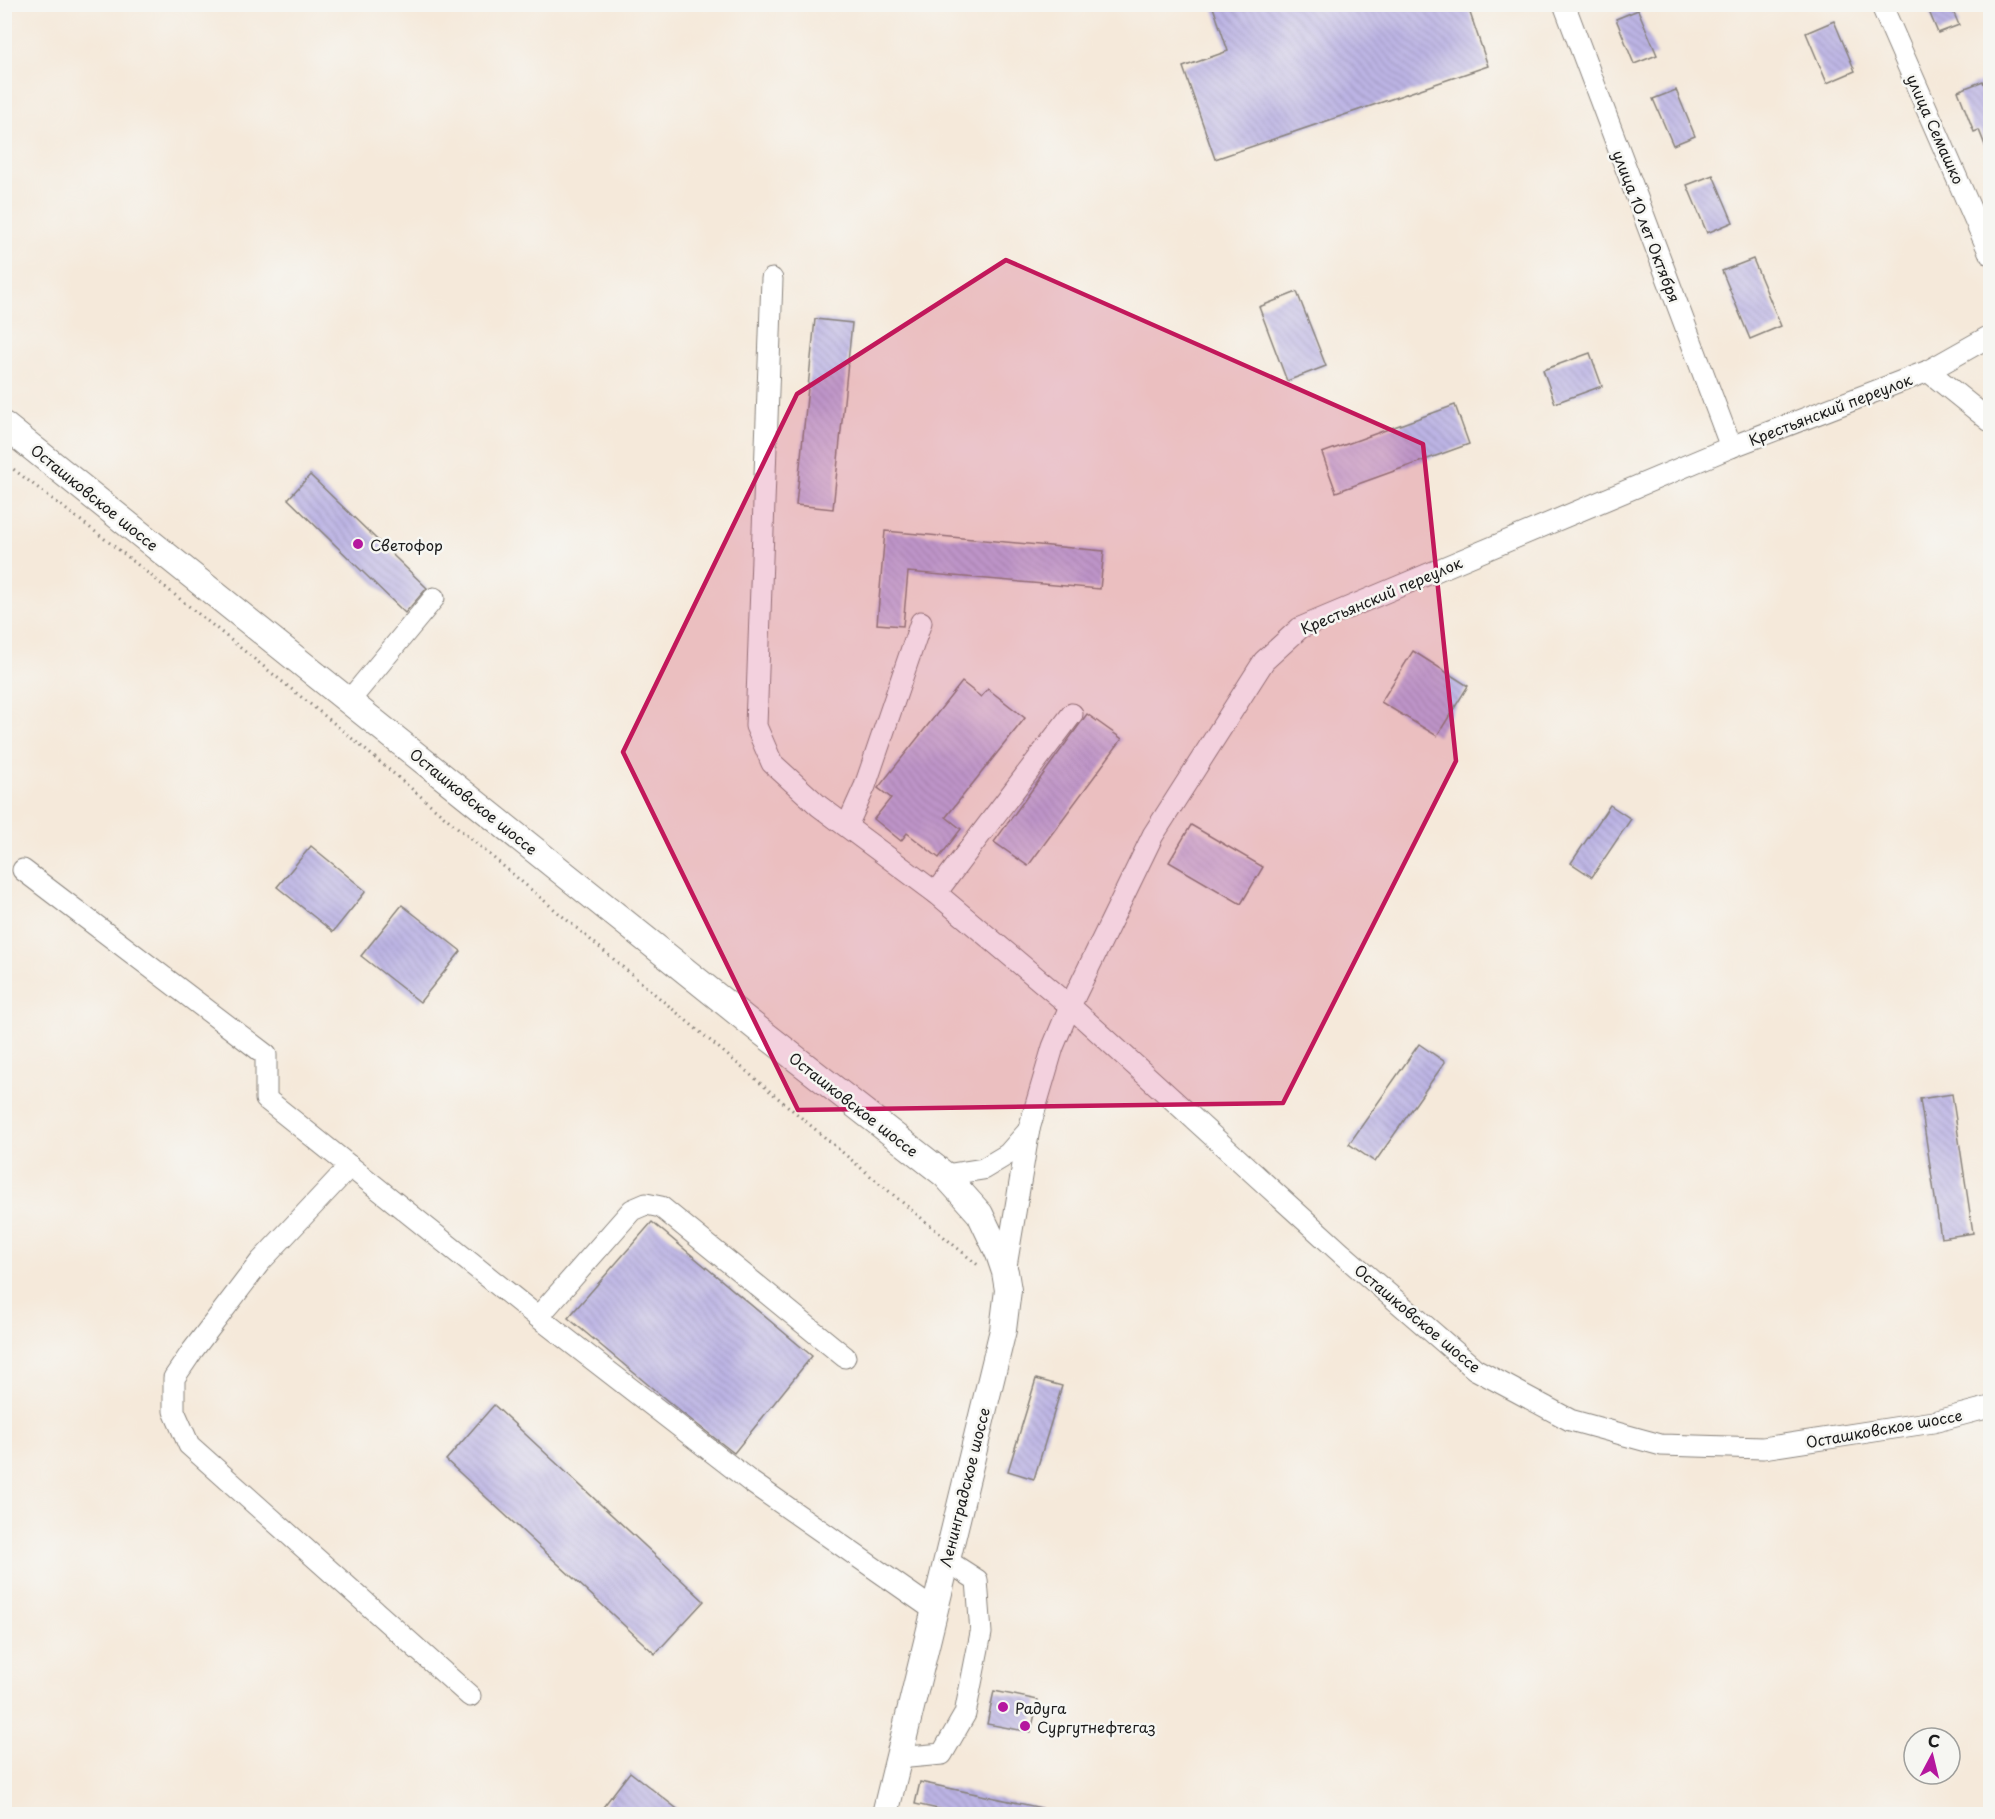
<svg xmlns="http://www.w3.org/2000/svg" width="1995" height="1819" font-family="'Playpen Sans',sans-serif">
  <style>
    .building { fill: url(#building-back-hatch) }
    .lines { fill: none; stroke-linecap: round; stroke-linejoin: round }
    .minor-casing { stroke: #88827b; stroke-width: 23 }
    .major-casing { stroke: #88827b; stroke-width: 28 }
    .path { stroke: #88827b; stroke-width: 3; stroke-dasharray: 1.5 4.5; stroke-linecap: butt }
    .minor { stroke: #fff; stroke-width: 21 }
    .major { stroke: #fff; stroke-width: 26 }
    .marked { fill: #c2185b; fill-opacity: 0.2; stroke: #c2185b; stroke-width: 4.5; stroke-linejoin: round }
    .poi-dot { fill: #b5179e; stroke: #f6f6f2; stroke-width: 2 }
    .labels { text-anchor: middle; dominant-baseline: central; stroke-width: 5; stroke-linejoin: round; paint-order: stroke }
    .street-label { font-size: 15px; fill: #1c1c1c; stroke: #f6f6f2 }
    .poi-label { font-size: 15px; fill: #1c1c1c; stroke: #f6f6f2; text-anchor: start }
  </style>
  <defs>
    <pattern id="building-back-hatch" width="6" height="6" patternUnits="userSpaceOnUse" patternTransform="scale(1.5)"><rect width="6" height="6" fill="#bcb4e4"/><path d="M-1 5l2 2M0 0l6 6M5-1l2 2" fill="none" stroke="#a19ac3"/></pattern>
  </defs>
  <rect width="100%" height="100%" fill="#f6f6f2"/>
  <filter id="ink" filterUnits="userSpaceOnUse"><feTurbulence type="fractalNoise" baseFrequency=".0167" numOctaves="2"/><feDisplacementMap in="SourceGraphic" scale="12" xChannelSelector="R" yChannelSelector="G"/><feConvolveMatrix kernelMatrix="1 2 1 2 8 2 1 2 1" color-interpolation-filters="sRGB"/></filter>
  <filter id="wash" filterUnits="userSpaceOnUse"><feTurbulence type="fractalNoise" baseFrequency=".008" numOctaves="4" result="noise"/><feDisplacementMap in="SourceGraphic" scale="24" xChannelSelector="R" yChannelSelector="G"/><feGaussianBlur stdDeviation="1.35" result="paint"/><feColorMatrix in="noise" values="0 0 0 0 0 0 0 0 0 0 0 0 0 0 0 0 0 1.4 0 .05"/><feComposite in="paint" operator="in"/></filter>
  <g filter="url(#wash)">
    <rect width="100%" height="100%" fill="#f5e9da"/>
    <g id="blocks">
      <g class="building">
        <polygon points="1212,4 1467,4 1488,66 1215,159 1183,67 1228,51"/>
        <polygon points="1926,4 1950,4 1959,25 1938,33"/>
        <polygon points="1638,10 1657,55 1634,64 1616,19"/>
        <polygon points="1834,21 1855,71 1827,83 1806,33"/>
        <polygon points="1983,81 1990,100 1990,158 1979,130 1974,132 1958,91"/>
        <polygon points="1676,90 1695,136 1673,145 1653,99"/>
        <polygon points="1713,175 1733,222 1707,233 1687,185"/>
        <polygon points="1753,259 1781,326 1750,339 1722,271"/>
        <polygon points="1297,292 1326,366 1287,381 1259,307"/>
        <polygon points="815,319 852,323 833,509 796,505"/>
        <polygon points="1590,353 1602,386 1555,403 1543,370"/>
        <polygon points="1455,405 1469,444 1336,492 1322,453"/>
        <polygon points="310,475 427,588 405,613 288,499"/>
        <polygon points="885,531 1104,551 1100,589 908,572 903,626 877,624"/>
        <polygon points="1413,651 1468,686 1437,736 1381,702"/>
        <polygon points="962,682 981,697 988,689 1025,718 946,817 961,829 939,858 907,833 901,841 874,819 891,798 878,788"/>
        <polygon points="1087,714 1122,739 1028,866 994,842"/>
        <polygon points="1610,805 1631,819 1592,877 1571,863"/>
        <polygon points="1191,825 1263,867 1241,904 1169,862"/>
        <polygon points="311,846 366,891 333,932 277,887"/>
        <polygon points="402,905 461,951 420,1002 361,956"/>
        <polygon points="1419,1044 1445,1062 1375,1162 1349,1144"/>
        <polygon points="1952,1094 1973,1233 1941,1238 1920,1099"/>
        <polygon points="652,1222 812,1356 734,1453 681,1412 568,1318"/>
        <polygon points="1036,1379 1062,1386 1034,1479 1008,1471"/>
        <polygon points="494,1405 704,1601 655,1654 446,1460"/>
        <polygon points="994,1691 1038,1700 1031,1732 987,1724"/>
        <polygon points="630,1772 685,1815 597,1815"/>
        <polygon points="920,1782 1042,1808 1042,1815 966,1815 915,1804"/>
      </g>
    </g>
  </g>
  <g filter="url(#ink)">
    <use href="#blocks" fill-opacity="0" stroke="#88827b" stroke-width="1.5"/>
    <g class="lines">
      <g class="minor-casing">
        <g id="minor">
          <polyline points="1564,4 1731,447"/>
          <polyline points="1881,4 1990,254"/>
          <polyline points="772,279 756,726 772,763 819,806 936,893 1070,1006 1341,1253 1475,1369 1570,1420 1661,1445 1763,1448 1933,1422 1990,1407"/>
          <polyline points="1928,371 1990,421"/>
          <polyline points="349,701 434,598"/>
          <polyline points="847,826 865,786 921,622"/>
          <polyline points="23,870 266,1055 266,1099 538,1317 751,1482 934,1610"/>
          <polyline points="936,893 1072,714"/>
          <polyline points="350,1166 260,1262 193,1350 174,1378 174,1411 189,1445 470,1696"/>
          <polyline points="945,1175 983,1169 1008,1154 1029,1130"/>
          <polyline points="1005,1272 1029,1129 1053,1047 1070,1006 1153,835 1264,661 1300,628 1731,447 1928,371 1990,336"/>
          <polyline points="538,1317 632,1210 646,1204 661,1207 845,1357"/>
          <polyline points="898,1758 942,1754 965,1714 981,1633 977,1580 946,1560"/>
        </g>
      </g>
      <g class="major-casing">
        <polyline id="major" points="4,425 763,1033 945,1175 980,1214 999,1254 1005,1272 1008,1290 1003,1330 885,1814"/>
      </g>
      <polyline class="path" points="4,462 123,553 336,725 861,1168 979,1266"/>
      <use href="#minor" class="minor"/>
      <use href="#major" class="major"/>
    </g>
  </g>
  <path class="marked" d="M1006 260 1423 444 1456 761 1283 1103 798 1110 623 752 797 394Z"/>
  <g class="poi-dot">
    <circle cx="358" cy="544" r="6"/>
    <circle cx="1003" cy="1707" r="6"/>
    <circle cx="1025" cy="1726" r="6"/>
  </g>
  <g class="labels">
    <g class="street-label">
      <text transform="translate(1936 129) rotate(66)">улица Семашко</text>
      <text transform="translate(1647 226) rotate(69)">улица 10 лет Октября</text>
      <text transform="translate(1830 409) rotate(-21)">Крестьянский переулок</text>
      <text transform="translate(95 497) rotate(39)">Осташковское шоссе</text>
      <text transform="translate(1381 595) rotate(-23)">Крестьянский переулок</text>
      <text transform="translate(474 801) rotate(39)">Осташковское шоссе</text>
      <text transform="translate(854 1104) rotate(38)">Осташковское шоссе</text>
      <text transform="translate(1418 1318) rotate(40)">Осташковское шоссе</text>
      <text transform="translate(1884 1428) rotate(-10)">Осташковское шоссе</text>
      <text transform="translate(964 1487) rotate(-76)">Ленинградское шоссе</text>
    </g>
    <g class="poi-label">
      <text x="370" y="544">Светофор</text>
      <text x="1015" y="1707">Радуга</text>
      <text x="1037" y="1726">Сургутнефтегаз</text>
    </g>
  </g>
  <rect width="1995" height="1819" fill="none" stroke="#f6f6f2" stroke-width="24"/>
  <g transform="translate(1932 1756) rotate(7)"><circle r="28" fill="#f6f6f2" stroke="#9f9f9c" stroke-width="1.5"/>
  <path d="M0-4.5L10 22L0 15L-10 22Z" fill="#b5179e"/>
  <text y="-9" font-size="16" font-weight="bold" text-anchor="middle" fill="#1c1c1c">С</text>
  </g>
</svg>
